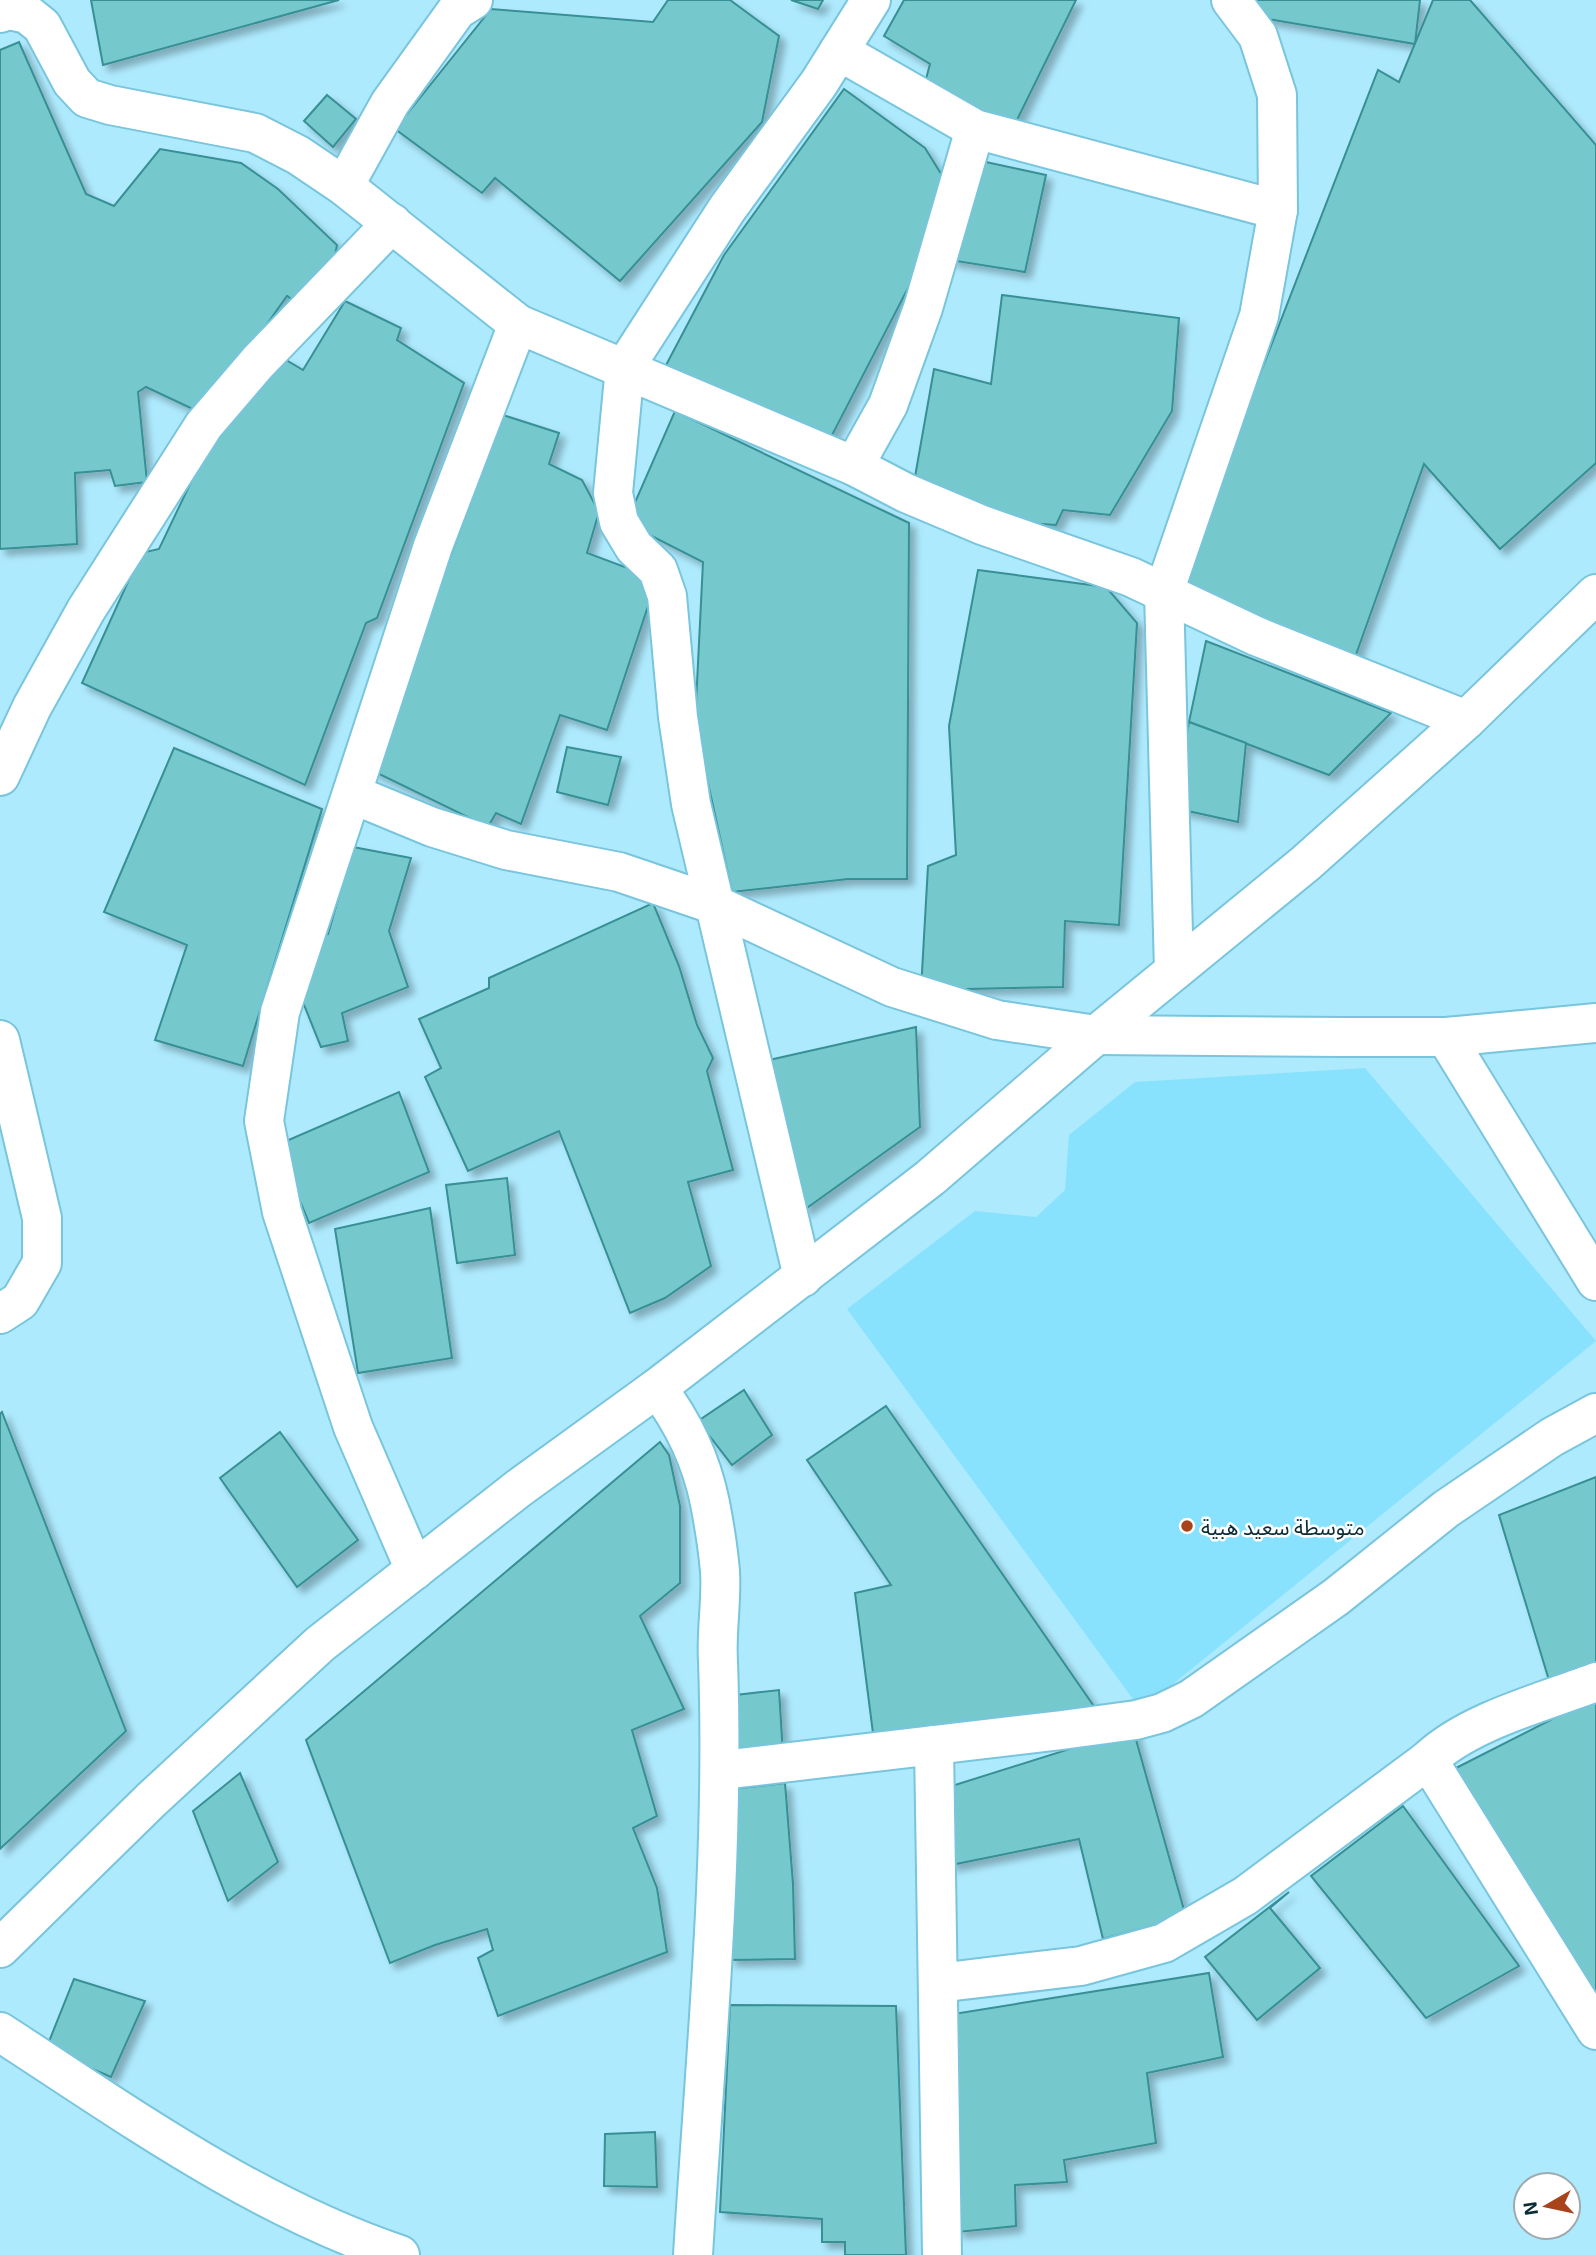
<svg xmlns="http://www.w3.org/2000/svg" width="1596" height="2255" font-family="'Exo 2','Noto Sans Arabic',sans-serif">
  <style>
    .built { fill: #89e2fd }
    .building { fill: #74c9cd; stroke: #378f94; stroke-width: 2; filter: url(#shadow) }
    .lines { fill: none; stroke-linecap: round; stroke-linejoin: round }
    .street-casing { stroke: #78c5dd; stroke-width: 42 }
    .secondary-casing { stroke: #78c5dd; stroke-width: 42 }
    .street { stroke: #fff; stroke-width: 38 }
    .secondary { stroke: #fff; stroke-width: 38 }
    .poi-dot { fill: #a9431b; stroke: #fff; stroke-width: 2.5 }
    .labels { text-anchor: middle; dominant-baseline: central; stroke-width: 5; stroke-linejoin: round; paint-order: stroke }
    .poi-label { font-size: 21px; fill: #0a2c35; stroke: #fff; text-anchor: start }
  </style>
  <defs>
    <filter id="shadow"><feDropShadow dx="6" dy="6" stdDeviation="3.5" flood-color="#0004"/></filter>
  </defs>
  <rect width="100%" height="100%" fill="#aeeafe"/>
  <polygon class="built" points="1365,1068 1596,1341 1141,1710 847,1309 975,1211 1036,1217 1065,1190 1069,1135 1135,1082"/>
  <g class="building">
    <polygon points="91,0 339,0 103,65"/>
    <polygon points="668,0 730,0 779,36 762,122 620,281 495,178 482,193 395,129 491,9 653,22"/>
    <polygon points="791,0 823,0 818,9"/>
    <polygon points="904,0 1076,0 1013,128 926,79 930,64 884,36"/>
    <polygon points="1252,0 1420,0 1415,44 1250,16"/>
    <polygon points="1433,0 1470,0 1596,145 1596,463 1500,549 1424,464 1353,663 1177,588 1378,70 1399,82"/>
    <polygon points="19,42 86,194 114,206 160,149 241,163 278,189 337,245 334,261 301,306 287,296 250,348 197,411 146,387 138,392 147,482 115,486 110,470 75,473 77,544 0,549 0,50"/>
    <polygon points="844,89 925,148 943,177 921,263 829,441 665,367 724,255"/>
    <polygon points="327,95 356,119 333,147 304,121"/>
    <polygon points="972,159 1046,175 1025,272 950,260"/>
    <polygon points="1002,295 1179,318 1172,411 1110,515 1063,510 1056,525 997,521 913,488 934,369 991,384"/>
    <polygon points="345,301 401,328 397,340 464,383 377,618 366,623 305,785 82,683 141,553 159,549 232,396 286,360 303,370"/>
    <polygon points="675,411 909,523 907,879 848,879 732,892 695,724 703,562 626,523"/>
    <polygon points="503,415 559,433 549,464 582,480 599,512 587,553 657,579 607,730 560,715 521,824 496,813 488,827 371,770"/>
    <polygon points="978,570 1106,587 1137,623 1119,925 1065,921 1063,987 921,990 928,866 956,855 949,726"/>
    <polygon points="1206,641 1391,713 1329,775 1189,722"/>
    <polygon points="1189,722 1246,743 1238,822 1174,808"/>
    <polygon points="567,747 621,757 608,805 557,792"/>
    <polygon points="174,748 322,809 243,1066 155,1040 187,945 104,912"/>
    <polygon points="353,847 411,858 389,931 408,987 342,1013 348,1041 321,1047 294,980 309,937 328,934"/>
    <polygon points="653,903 679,966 697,1025 713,1058 707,1071 733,1170 688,1182 711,1266 665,1298 630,1313 559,1131 468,1171 425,1077 441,1068 419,1019 489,988 489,978"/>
    <polygon points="916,1027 920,1127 804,1210 769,1060"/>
    <polygon points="399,1092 429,1172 309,1223 277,1145"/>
    <polygon points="507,1178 515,1255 457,1263 446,1185"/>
    <polygon points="430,1208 452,1358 358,1373 335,1229"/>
    <polygon points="744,1390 772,1435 732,1465 698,1421"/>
    <polygon points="886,1406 1100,1715 874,1741 855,1593 891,1585 807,1460"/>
    <polygon points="2,1412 126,1731 0,1849 0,1414"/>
    <polygon points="280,1432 358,1540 297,1587 220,1478"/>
    <polygon points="660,1442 669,1455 680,1506 680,1583 640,1616 684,1709 632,1730 657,1816 633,1828 657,1888 667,1952 498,2016 478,1958 493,1950 487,1929 435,1945 390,1963 306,1740"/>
    <polygon points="1596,1477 1596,1671 1551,1687 1499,1515"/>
    <polygon points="779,1690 783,1755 729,1755 727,1696"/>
    <polygon points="1596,1702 1596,2026 1456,1768 1570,1710"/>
    <polygon points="1133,1729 1186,1917 1103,1939 1079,1839 951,1865 936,1791"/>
    <polygon points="240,1773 278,1862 228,1901 193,1811"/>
    <polygon points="785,1783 793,1884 795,1959 730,1960 732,1789"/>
    <polygon points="1403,1806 1519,1966 1426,2018 1311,1876"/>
    <polygon points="1289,1892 1270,1908 1320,1968 1257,2020 1205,1957"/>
    <polygon points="1209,1973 1223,2057 1147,2073 1156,2143 1064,2160 1067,2182 1015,2185 1016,2226 958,2232 941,2016"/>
    <polygon points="74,1979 145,2001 111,2077 46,2049"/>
    <polygon points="730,2005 896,2006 906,2255 845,2255 845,2242 822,2242 822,2219 720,2212"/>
    <polygon points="655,2132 657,2187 604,2186 605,2134"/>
  </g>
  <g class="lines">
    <g class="street-casing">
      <g id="street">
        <polyline points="0,13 9,10 27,14 42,26 72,82 87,98 110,105 255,133 298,155 344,186 518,324 854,466 906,493 982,525 1131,577 1256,636 1466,720"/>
        <polyline points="839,51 975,129 1278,210"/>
        <polyline points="344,186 390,103 457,10 473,0"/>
        <polyline points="854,466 888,405 923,308 975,129"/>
        <polyline points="0,776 32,707 86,610 204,425 258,362 392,223"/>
        <polyline points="352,794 432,827 506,850 619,872 716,905 892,987 997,1020 1096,1035 1345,1037 1446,1037 1596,1023"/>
        <polyline points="1174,971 1164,592 1259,316 1278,210 1277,95 1258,36 1231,0"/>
        <polyline points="1446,1037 1596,1281"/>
        <polyline points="0,1040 42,1218 42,1263 20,1301 0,1314"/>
        <polyline points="803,1277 691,804 678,717 667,596 658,570 634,547 619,522 613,493 625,367 727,209 819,83 871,0"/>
        <path d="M657 1388C684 1423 701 1459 710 1503 714 1524 718 1549 720 1571 722 1601 716 1631 718 1661 725 1860 705 2057 693 2255"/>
        <polyline points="415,1570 353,1427 282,1212 264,1121 280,1012 433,546 518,324"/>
        <path d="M1596 1682C1544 1702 1469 1721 1428 1760L1596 2030"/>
        <polyline points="934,1745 942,2255"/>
        <polyline points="722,1770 1062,1730 1136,1720 1162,1713 1191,1699 1336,1597 1446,1509 1552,1437 1596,1413"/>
        <polyline points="938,1983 1081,1966 1164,1943 1245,1896 1428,1760"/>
        <path d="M0 2032C128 2115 254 2206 400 2255"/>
      </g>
    </g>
    <g class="secondary-casing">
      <polyline id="secondary" points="0,1948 151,1800 320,1644 519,1488 657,1388 930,1178 1096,1035 1306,863 1466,720 1596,594"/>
    </g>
    <use href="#street" class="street"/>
    <use href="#secondary" class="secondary"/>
  </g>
  <circle class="poi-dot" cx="1187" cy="1526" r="7"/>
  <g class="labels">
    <g class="poi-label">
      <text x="1201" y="1526">متوسطة سعيد هبية</text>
    </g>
  </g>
  <g transform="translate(1547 2206) rotate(261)"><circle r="33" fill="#ffffff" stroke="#9dabae" stroke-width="2"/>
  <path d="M0-5L12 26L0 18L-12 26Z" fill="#a9431b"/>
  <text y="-10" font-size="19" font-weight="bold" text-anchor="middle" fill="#0a2c35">N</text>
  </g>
</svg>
